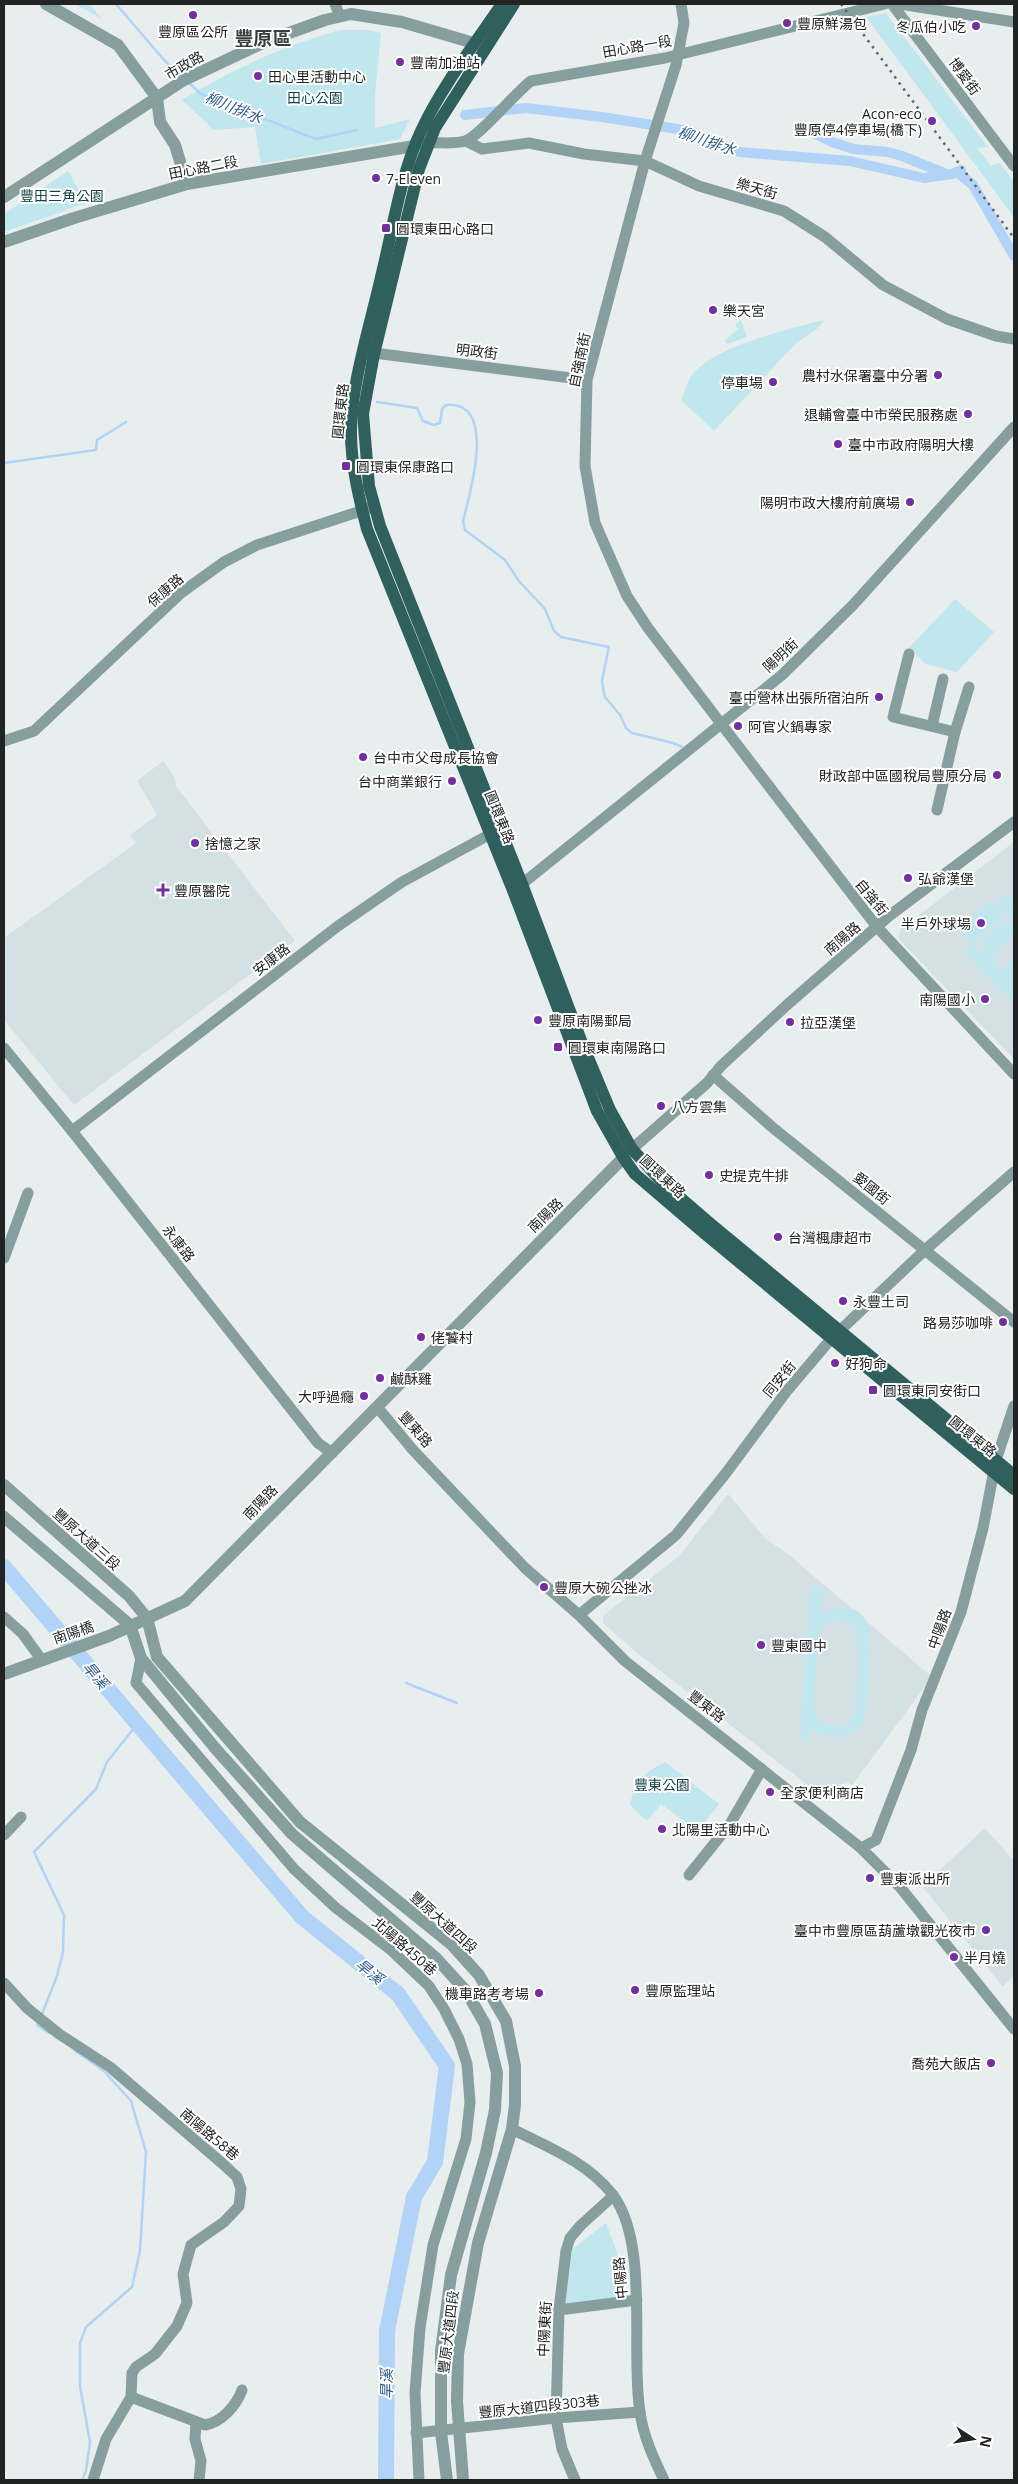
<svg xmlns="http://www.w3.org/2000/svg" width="1018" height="2484" font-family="'Open Sans','Noto Sans TC',sans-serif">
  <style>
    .built { fill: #d3e1e5 }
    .green { fill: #c0e6ee; fill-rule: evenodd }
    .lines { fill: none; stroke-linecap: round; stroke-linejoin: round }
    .stream { stroke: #b1d3f7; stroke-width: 2.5 }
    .canal { stroke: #b1d3f7; stroke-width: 10 }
    .river { stroke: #b1d3f7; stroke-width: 16 }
    .minor { stroke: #869f9e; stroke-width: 11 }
    .tertiary { stroke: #869f9e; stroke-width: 12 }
    .primary { stroke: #2f605e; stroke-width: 12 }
    .rail { stroke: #626565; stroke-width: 2.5; stroke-dasharray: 2.5 5; stroke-linecap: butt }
    .poi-dot { fill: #742ea1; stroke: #fff; stroke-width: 2 }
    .labels { text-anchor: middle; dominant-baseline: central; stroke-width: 4; stroke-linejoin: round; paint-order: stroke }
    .poi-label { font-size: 14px; fill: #222424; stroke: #fff; text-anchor: start }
    .street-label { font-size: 14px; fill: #222424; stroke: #fff }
    .park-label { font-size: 14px; fill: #0f444d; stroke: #fff }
    .water-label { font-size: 15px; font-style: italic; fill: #2b5988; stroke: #fff }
    .district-label { font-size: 19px; font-weight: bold; fill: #383c3d; stroke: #fff }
  </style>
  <rect width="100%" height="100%" fill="#e8edee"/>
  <g class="built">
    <polygon points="163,761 174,776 176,786 295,941 74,1105 4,1020 4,938 136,843 130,835 157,815 137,781"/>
    <polygon points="1014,842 1014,1059 899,939 900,930"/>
    <polygon points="728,1494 766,1539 788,1554 932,1677 852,1785 847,1781 823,1797 636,1652 603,1623 603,1616 679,1556"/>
    <polygon points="985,1828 1014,1861 1014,1975 1003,1987 922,1886"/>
  </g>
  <g class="green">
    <polygon points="75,4 90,4 102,19"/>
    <polygon points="886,13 988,147 977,148 991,166 1000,163 1014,182 1014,217 866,17"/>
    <path d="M341 30H367L381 33 375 95V128L410 119 400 139 261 164 255 127 214 130 182 100C231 70 285 45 341 30Z"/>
    <polygon points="68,171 86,203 4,232 4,214"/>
    <polygon points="741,320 747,337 727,344 724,341 738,329 735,325"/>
    <path d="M824 320 817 329 795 344 714 431 681 400C685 392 687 381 692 375 715 346 789 329 824 320Z"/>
    <polygon points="955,599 994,632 957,672 926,664 909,648"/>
    <polygon points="1005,894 1014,904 1014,921 996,902"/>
    <path d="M991 901 1004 917 973 942 983 952C984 935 997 922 1014 922V938C999 942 989 960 1001 973L1014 959V1004L963 951 971 943 957 928Z"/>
    <path d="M810 1586 823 1588 821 1613C835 1608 852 1603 864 1617 866 1620 869 1628 869 1631 871 1641 867 1713 864 1720 853 1741 828 1741 811 1728L810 1740H800ZM833 1620C842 1620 851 1622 856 1631 860 1639 858 1708 853 1716 842 1734 816 1727 813 1707L819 1630Z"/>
    <path d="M665 1762 719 1804 698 1831 661 1804 647 1821 630 1805C635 1781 643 1773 665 1762Z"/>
    <polygon points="606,2223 617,2252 621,2300 562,2309 570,2251"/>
  </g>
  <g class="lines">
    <g class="stream">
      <polyline points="116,4 165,61 182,77"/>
      <polyline points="188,82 201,94 316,139 357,130"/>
      <path d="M377 402 417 408 423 421 434 425 440 423 442 409 446 405C499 400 469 496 463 521L465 530 505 560 519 581 545 609 554 631 561 637 609 647 602 680 603 688 605 697 620 715 626 728 632 733 673 743 682 747"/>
      <polyline points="4,463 96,450 97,440 126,422"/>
      <polyline points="406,1683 457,1703"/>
      <polyline points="42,2014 57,1976 63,1952 64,1915 34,1852 96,1789 107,1762 138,1723"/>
      <polyline points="39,2022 37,2025 49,2033"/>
      <polyline points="74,2050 104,2071 131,2101 146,2152 140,2251 132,2287 86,2327 80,2343 80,2386 90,2442 86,2471 82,2480"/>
    </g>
    <g class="canal">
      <polyline points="465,115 526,108 602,117 690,131 739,152 850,161 924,178 952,174 961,170"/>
      <polyline points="811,132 832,142 854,149 888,152 902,156 944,173"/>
      <polyline points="957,172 973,185 1014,256"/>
    </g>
    <polyline class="river" points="4,1567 302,1917 398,1994 447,2066 435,2162 414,2197 387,2331 386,2480"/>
    <g class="minor">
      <polyline points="335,4 340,16"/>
      <polyline points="681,4 684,23 676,65 645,161 587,380 585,466 595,523 627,596 648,628 722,725 877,927 1014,1074"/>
      <polyline points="892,4 1014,166"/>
      <polyline points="900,4 1014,22"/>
      <polyline points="466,141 482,149 529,143 584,154 645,161 699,186 784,211 825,237 883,285 947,319 996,336 1014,339"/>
      <path d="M422 144C436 141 452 145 465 141 478 138 516 92 531 81L665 58 885 4"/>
      <polyline points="366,352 587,380"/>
      <polyline points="909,654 893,717 955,732"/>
      <polyline points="932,726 943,679"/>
      <polyline points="4,741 34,731 181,593 224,562 257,545 370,508"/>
      <polyline points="937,810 955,732 969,687"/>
      <polyline points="522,884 782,675 853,605 1014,427"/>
      <polyline points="4,1048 72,1131 318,1443 332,1453"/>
      <polyline points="713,1075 772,1127 1014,1322"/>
      <polyline points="72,1131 338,926 402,882 496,831"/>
      <polyline points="632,1149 707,1083 721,1066 788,1004 889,916 1014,822"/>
      <polyline points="4,1258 28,1193"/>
      <polyline points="378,1408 413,1450 525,1568 579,1615 625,1661 861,1848 900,1887 1014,2029"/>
      <polyline points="579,1615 676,1535 726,1473 786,1392 831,1339 925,1250 1014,1172"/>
      <polyline points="4,1617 23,1634 41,1659"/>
      <polyline points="141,1658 136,1683 294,1869 336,1908 391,1950 429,1986 444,2009 459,2039 467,2064 470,2102 466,2139 433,2245 420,2328 415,2393 419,2480"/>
      <polyline points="4,1835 21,1817"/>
      <polyline points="861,1848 876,1840 911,1750 922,1710 961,1612 983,1528 996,1460 1014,1406"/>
      <polyline points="689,1875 730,1824 762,1769"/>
      <polyline points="4,1983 27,2008 59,2034 110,2067 223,2164 237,2177 241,2189 239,2206 224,2222 191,2245 183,2274 187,2303 177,2326 155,2354 136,2367 132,2373 131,2397 106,2439 93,2480"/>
      <path d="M512 2129C548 2147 587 2162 613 2195 650 2245 630 2353 640 2412 643 2436 654 2459 664 2480"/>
      <polyline points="559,2310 637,2300"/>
      <path d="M131 2397 205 2425C222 2422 236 2406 242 2390"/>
      <polyline points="196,2422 195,2439 201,2461 199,2480"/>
      <polyline points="416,2433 556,2418 640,2412"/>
      <polyline points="575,2480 562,2449 556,2418 559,2310 566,2251 570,2238 580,2226 613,2196"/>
    </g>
    <g class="tertiary">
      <polyline points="46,4 118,45 157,98 160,122 175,145 187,184"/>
      <polyline points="4,197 184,80 267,41 325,20 351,14 402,22 484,46"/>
      <polyline points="4,242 74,218 187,184 414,146"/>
      <polyline points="4,1485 129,1596 147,1618 157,1657 300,1822 451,1944 479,1975 506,2021 515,2066 515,2105 512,2129 478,2243 458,2354 457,2401 463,2480"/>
      <polyline points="4,1517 130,1625 141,1658 215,1748 292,1834 436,1958 466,1991 485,2024 497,2073 495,2110 486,2153 451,2275 441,2351 441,2432 447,2480"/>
      <polyline points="4,1674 109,1636 185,1601 631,1150"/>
    </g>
    <g class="primary">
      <path d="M502 4C474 45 442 86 421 131 400 176 393 229 381 277 371 322 350 388 351 433 351 465 359 498 367 529L512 888 597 1111 623 1157 635 1174 704 1233 1014 1489"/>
      <polyline points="514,4 435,128 419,169 374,354 363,414 369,486 380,526 522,884 582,1043 610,1110 632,1149 662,1182 712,1225 1014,1475"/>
    </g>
    <polyline class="rail" points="841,4 1014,238"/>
  </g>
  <g class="poi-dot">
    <circle cx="193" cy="15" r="5"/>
    <circle cx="787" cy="23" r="5"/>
    <circle cx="976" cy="26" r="5"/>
    <circle cx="400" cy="62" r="5"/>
    <circle cx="258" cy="76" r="5"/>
    <circle cx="932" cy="121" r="5"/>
    <circle cx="376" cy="178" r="5"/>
    <rect x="381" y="223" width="10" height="10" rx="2.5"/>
    <circle cx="713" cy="310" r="5"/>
    <circle cx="938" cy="375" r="5"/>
    <circle cx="773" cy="382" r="5"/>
    <circle cx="968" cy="414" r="5"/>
    <circle cx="838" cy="444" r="5"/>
    <rect x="341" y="461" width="10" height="10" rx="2.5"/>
    <circle cx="910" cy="502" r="5"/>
    <circle cx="879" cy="697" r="5"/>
    <circle cx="738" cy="726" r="5"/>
    <circle cx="363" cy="757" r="5"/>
    <circle cx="997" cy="775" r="5"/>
    <circle cx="452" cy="781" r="5"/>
    <circle cx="195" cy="843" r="5"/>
    <circle cx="908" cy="878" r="5"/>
    <path d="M160.5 882.5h5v5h5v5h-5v5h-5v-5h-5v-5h5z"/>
    <circle cx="981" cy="923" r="5"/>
    <circle cx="985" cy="999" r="5"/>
    <circle cx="538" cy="1020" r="5"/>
    <circle cx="790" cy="1022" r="5"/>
    <rect x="553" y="1042" width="10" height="10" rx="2.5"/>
    <circle cx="661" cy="1106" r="5"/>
    <circle cx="709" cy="1175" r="5"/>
    <circle cx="778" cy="1237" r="5"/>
    <circle cx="843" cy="1301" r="5"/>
    <circle cx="1003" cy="1322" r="5"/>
    <circle cx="421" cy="1337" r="5"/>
    <circle cx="835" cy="1363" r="5"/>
    <circle cx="380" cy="1378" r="5"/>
    <rect x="868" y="1385" width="10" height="10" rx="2.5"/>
    <circle cx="364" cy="1396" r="5"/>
    <circle cx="544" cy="1587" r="5"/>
    <circle cx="761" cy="1645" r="5"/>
    <circle cx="770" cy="1792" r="5"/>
    <circle cx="662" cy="1829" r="5"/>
    <circle cx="870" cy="1878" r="5"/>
    <circle cx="986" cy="1930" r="5"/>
    <circle cx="954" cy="1957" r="5"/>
    <circle cx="635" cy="1990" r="5"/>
    <circle cx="539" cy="1993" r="5"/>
    <circle cx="991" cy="2063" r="5"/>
  </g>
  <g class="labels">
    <g class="poi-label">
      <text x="797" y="23">豐原鮮湯包</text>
      <text x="966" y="26" text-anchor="end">冬瓜伯小吃</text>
      <text x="193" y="31" text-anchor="middle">豐原區公所</text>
      <text x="410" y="62">豐南加油站</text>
      <text x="268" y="76">田心里活動中心</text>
      <text x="922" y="113" text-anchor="end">Acon-eco<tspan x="922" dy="16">豐原停4停車場(橋下)</tspan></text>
      <text x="386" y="178">7-Eleven</text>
      <text x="396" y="228">圓環東田心路口</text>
      <text x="723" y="310">樂天宮</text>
      <text x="928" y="375" text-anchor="end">農村水保署臺中分署</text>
      <text x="763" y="382" text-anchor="end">停車場</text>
      <text x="958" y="414" text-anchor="end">退輔會臺中市榮民服務處</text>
      <text x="848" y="444">臺中市政府陽明大樓</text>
      <text x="356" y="466">圓環東保康路口</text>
      <text x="900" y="502" text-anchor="end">陽明市政大樓府前廣場</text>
      <text x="869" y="697" text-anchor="end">臺中營林出張所宿泊所</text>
      <text x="748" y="726">阿官火鍋專家</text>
      <text x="373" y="757">台中市父母成長協會</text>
      <text x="987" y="775" text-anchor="end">財政部中區國稅局豐原分局</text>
      <text x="442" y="781" text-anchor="end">台中商業銀行</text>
      <text x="205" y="843">捨憶之家</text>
      <text x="918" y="878">弘爺漢堡</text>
      <text x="174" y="890">豐原醫院</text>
      <text x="971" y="923" text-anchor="end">半戶外球場</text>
      <text x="975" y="999" text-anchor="end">南陽國小</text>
      <text x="548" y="1020">豐原南陽郵局</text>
      <text x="800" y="1022">拉亞漢堡</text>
      <text x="568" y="1047">圓環東南陽路口</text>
      <text x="671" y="1106">八方雲集</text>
      <text x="719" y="1175">史提克牛排</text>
      <text x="788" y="1237">台灣楓康超市</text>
      <text x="853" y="1301">永豐土司</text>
      <text x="993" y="1322" text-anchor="end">路易莎咖啡</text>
      <text x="431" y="1337">佬饕村</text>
      <text x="845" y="1363">好狗命</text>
      <text x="390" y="1378">鹹酥雞</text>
      <text x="883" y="1390">圓環東同安街口</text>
      <text x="354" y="1396" text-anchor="end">大呼過癮</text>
      <text x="554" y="1587">豐原大碗公挫冰</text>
      <text x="771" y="1645">豐東國中</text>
      <text x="780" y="1792">全家便利商店</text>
      <text x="672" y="1829">北陽里活動中心</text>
      <text x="880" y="1878">豐東派出所</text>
      <text x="976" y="1930" text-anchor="end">臺中市豐原區葫蘆墩觀光夜市</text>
      <text x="964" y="1957">半月燒</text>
      <text x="645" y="1990">豐原監理站</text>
      <text x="529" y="1993" text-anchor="end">機車路考考場</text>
      <text x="981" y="2063" text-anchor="end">喬苑大飯店</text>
    </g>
    <g class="street-label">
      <text transform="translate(637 46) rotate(-10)">田心路一段</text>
      <text transform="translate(184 65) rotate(-30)">市政路</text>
      <text transform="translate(965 76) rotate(54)">博愛街</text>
      <text transform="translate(203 167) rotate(-11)">田心路二段</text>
      <text transform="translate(757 188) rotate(16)">樂天街</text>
      <text transform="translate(477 351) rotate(7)">明政街</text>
      <text transform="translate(579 360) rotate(-78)">自強南街</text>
      <text transform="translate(340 411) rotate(-84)">圓環東路</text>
      <text transform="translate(165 590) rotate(-41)">保康路</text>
      <text transform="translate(780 655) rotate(-43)">陽明街</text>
      <text transform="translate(500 817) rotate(68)">圓環東路</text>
      <text transform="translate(872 897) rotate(51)">自強街</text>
      <text transform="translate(842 938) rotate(-41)">南陽路</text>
      <text transform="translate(271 959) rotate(-38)">安康路</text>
      <text transform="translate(663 1176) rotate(43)">圓環東路</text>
      <text transform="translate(872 1188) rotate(39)">愛國街</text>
      <text transform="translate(545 1215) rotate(-44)">南陽路</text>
      <text transform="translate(179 1243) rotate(52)">永康路</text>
      <text transform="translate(779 1379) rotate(-51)">同安街</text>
      <text transform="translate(416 1429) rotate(49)">豐東路</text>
      <text transform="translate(973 1436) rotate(39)">圓環東路</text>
      <text transform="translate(260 1502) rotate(-46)">南陽路</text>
      <text transform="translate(87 1539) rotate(42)">豐原大道三段</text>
      <text transform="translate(939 1629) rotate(-70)">中陽路</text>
      <text transform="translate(73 1632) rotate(-19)">南陽橋</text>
      <text transform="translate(707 1706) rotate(38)">豐東路</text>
      <text transform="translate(444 1922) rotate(42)">豐原大道四段</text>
      <text transform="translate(405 1946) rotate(41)">北陽路450巷</text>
      <text transform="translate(210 2134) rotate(40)">南陽路58巷</text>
      <text transform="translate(620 2278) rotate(-95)">中陽路</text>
      <text transform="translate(544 2329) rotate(-87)">中陽東街</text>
      <text transform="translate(448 2332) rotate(-83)">豐原大道四段</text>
      <text transform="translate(539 2406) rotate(-6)">豐原大道四段303巷</text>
    </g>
    <g class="park-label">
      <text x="315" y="97">田心公園</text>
      <text x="62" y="195">豐田三角公園</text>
      <text x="662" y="1784">豐東公園</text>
    </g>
    <g class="water-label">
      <text transform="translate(234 107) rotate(22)">柳川排水</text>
      <text transform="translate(707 140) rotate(19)">柳川排水</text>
      <text transform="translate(96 1675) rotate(50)">旱溪</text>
      <text transform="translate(370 1971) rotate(39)">旱溪</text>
      <text transform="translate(386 2384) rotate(-90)">旱溪</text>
    </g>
    <g class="district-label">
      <text x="263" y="38">豐原區</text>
    </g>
  </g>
  <rect width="1018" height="2484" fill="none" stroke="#222424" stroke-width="10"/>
  <g transform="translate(973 2439) rotate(102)" stroke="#ffffff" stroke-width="4" paint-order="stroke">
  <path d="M0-4L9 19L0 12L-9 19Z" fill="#222424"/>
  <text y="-8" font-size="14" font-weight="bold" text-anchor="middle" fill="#222424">N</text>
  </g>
</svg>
